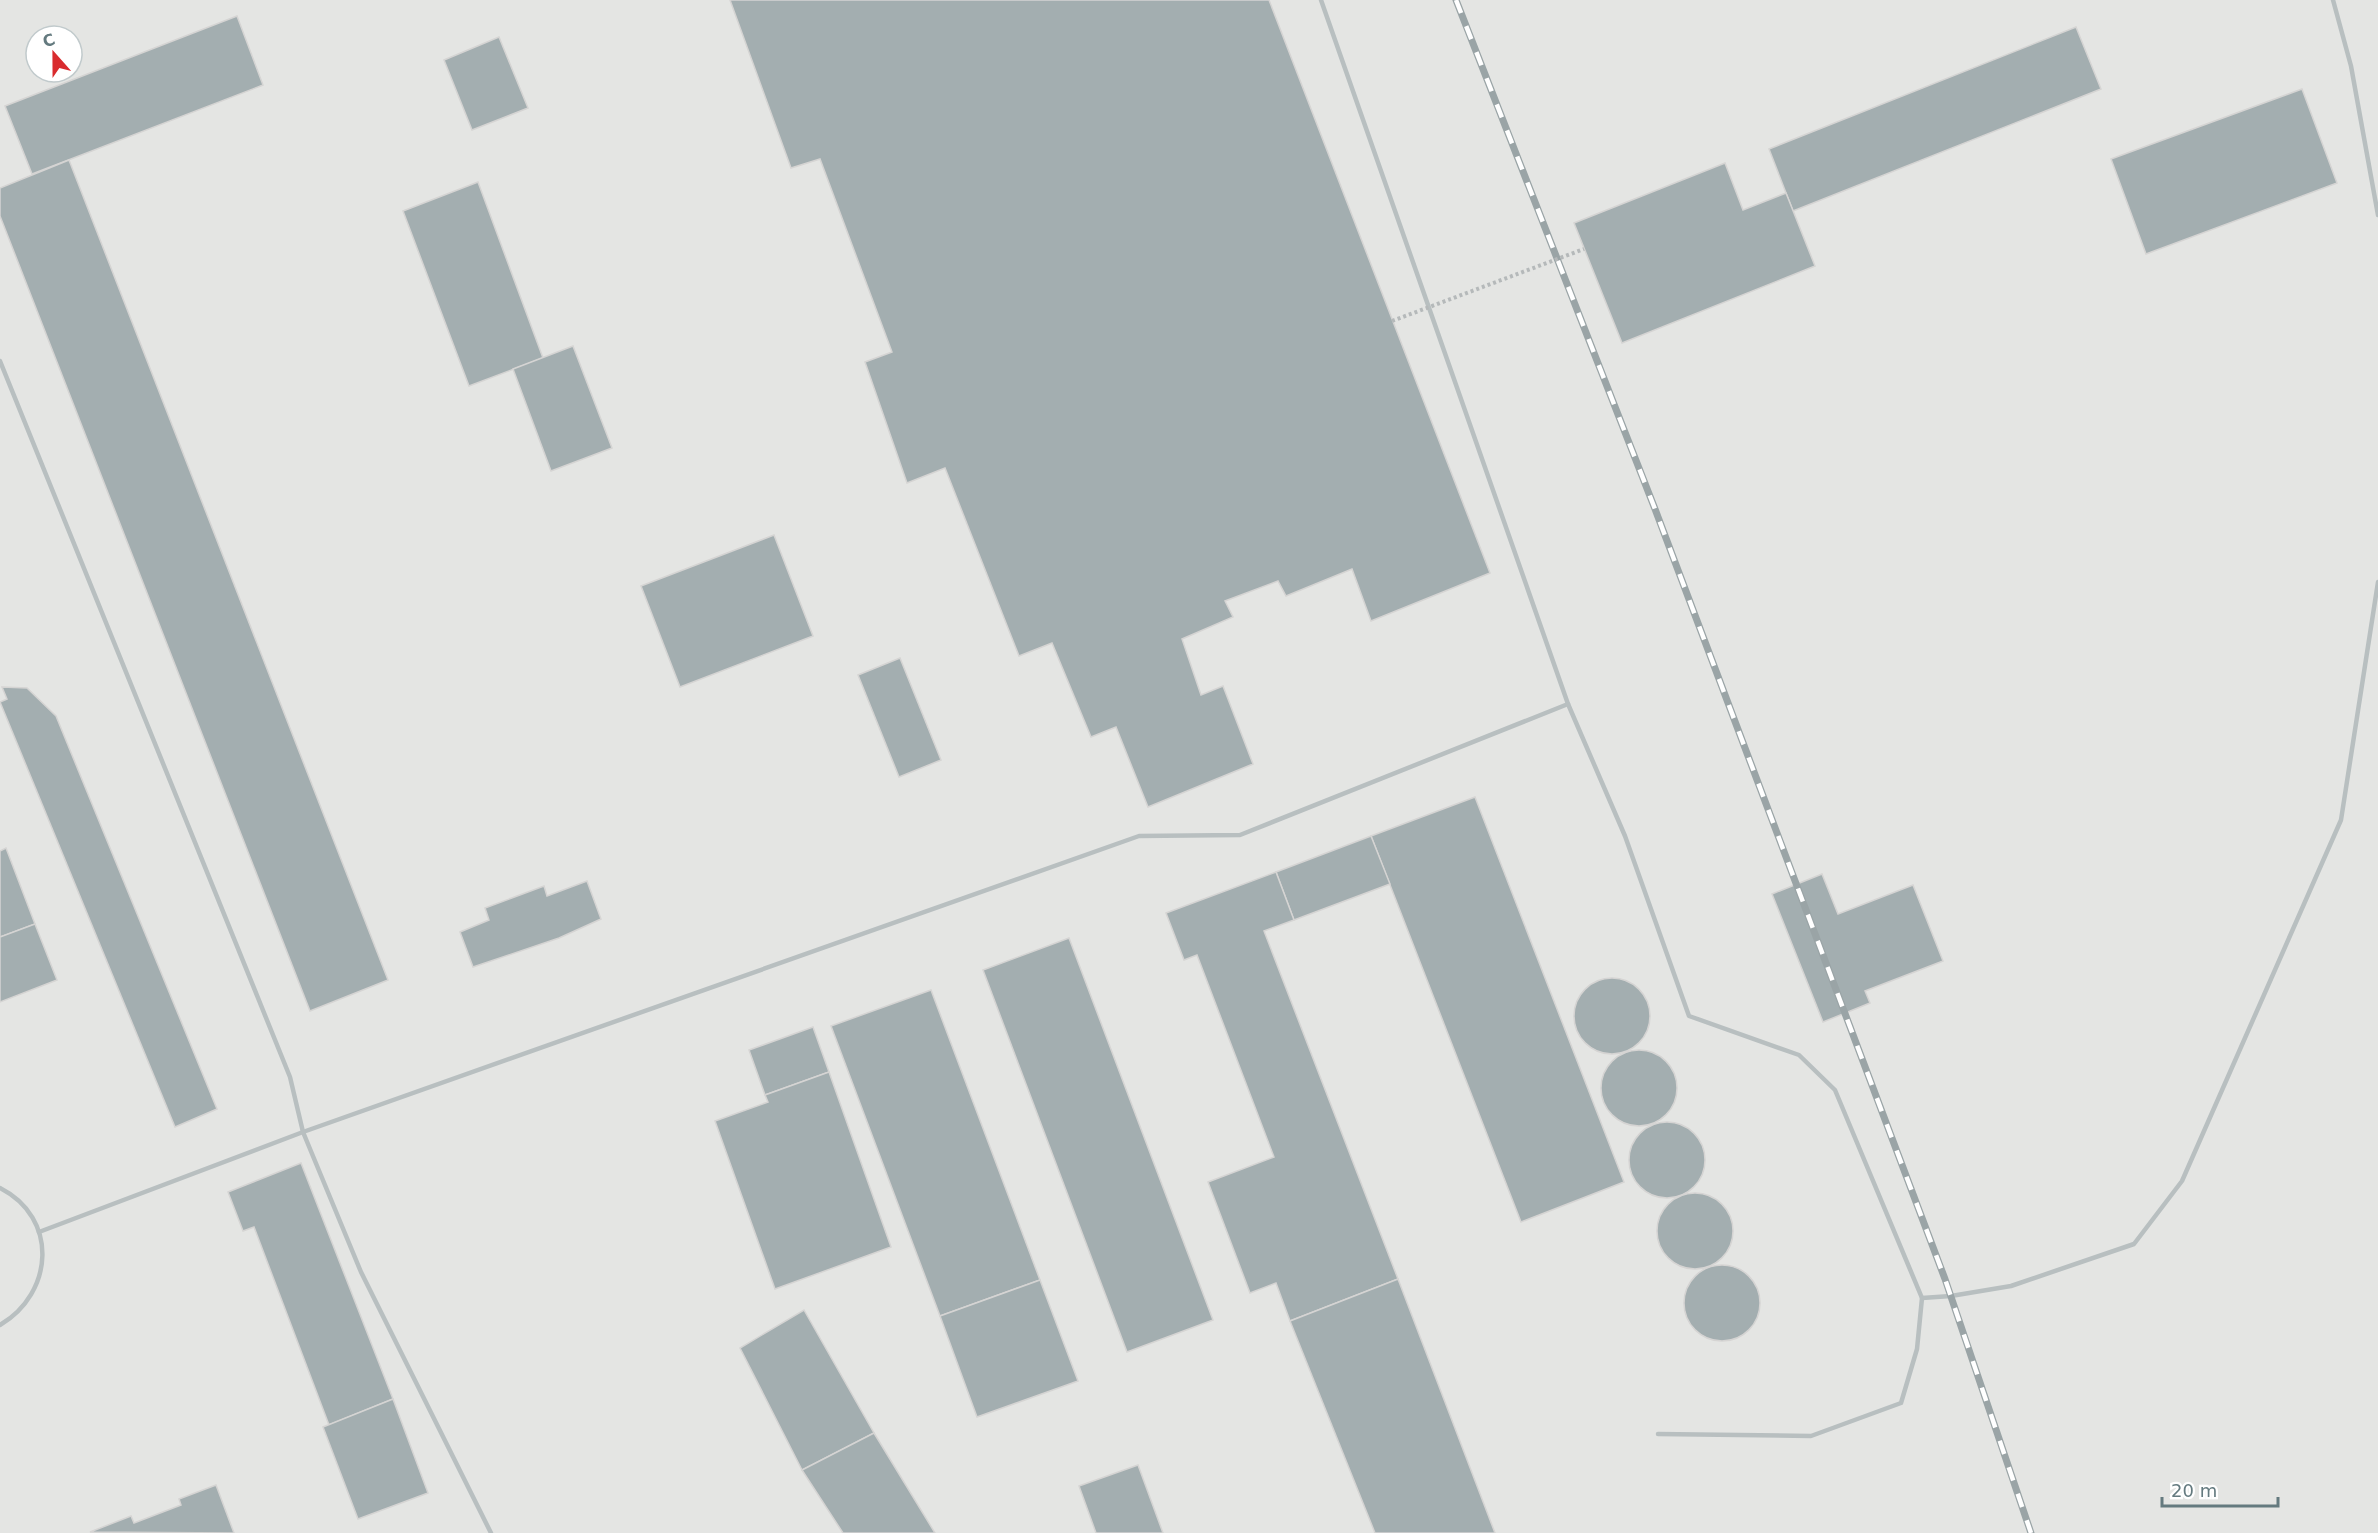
<svg xmlns="http://www.w3.org/2000/svg" width="2378" height="1533" font-family="'DejaVu Sans',sans-serif">
  <style>
    .built { fill: #e4e5e3; fill-rule: evenodd }
    .building { fill: #a3aeb0; stroke: #d5d4d3; stroke-width: 1.5 }
    .lines { fill: none; stroke-linecap: round; stroke-linejoin: round }
    .service { stroke: #b8bfc0; stroke-width: 4.5 }
    .rail-casing { stroke: #9aa4a6; stroke-width: 7 }
    .rail { stroke: #fff; stroke-width: 4.5; stroke-dasharray: 14; stroke-linecap: butt }
    .path-bridge { stroke: #b5b9ba; stroke-width: 4; stroke-dasharray: 3 3; stroke-linecap: butt }
  </style>
  <rect width="100%" height="100%" fill="#f4f3f0"/>
  <path class="built" d="M0 0H2378V1533H0ZM36 36H72V72H36Z"/>
  <g class="building">
    <polygon points="730,0 1269,0 1490,573 1371,621 1352,569 1286,596 1278,581 1225,601 1233,617 1182,639 1201,695 1223,686 1253,764 1148,807 1116,727 1091,737 1052,643 1019,656 945,468 907,483 865,362 892,352 820,159 791,168"/>
    <polygon points="237,16 263,85 32,174 5,106"/>
    <polygon points="2076,27 2101,89 1793,211 1769,149"/>
    <polygon points="499,37 528,108 472,130 444,60"/>
    <polygon points="2302,89 2337,183 2146,254 2111,159"/>
    <polygon points="69,160 388,980 310,1011 0,216 0,188"/>
    <polygon points="1725,163 1743,210 1786,193 1815,266 1622,343 1574,223"/>
    <polygon points="478,182 543,358 469,386 403,211"/>
    <polygon points="573,346 612,448 551,471 513,369"/>
    <polygon points="774,535 813,636 680,687 641,586"/>
    <polygon points="900,658 941,760 899,777 858,675"/>
    <polygon points="2,687 27,688 56,716 217,1109 175,1127 0,702 7,699"/>
    <polygon points="1475,797 1624,1182 1521,1222 1371,836"/>
    <polygon points="1371,836 1390,884 1294,920 1276,872"/>
    <polygon points="6,848 35,924 0,937 0,851"/>
    <polygon points="1276,872 1294,920 1264,931 1398,1279 1290,1321 1276,1283 1250,1293 1208,1182 1274,1157 1197,955 1184,960 1166,913"/>
    <polygon points="1822,874 1838,914 1913,885 1943,961 1865,991 1870,1003 1823,1022 1772,894"/>
    <polygon points="587,881 601,919 559,938 473,967 460,932 489,920 485,908 544,886 547,896"/>
    <polygon points="35,924 57,980 0,1002 0,937"/>
    <polygon points="1069,938 1213,1320 1127,1352 983,970"/>
    <circle cx="1612" cy="1016" r="38"/>
    <polygon points="931,990 1040,1280 940,1316 831,1026"/>
    <polygon points="813,1027 829,1072 765,1095 749,1050"/>
    <circle cx="1639" cy="1088" r="38"/>
    <polygon points="829,1072 891,1247 775,1289 715,1121 768,1102 765,1095"/>
    <circle cx="1667" cy="1160" r="38"/>
    <polygon points="301,1163 393,1399 329,1425 254,1227 243,1231 228,1192"/>
    <circle cx="1695" cy="1231" r="38"/>
    <circle cx="1722" cy="1303" r="38"/>
    <polygon points="1398,1279 1495,1533 1375,1533 1290,1321"/>
    <polygon points="1040,1280 1078,1381 977,1417 940,1316"/>
    <polygon points="804,1310 874,1433 802,1470 740,1348"/>
    <polygon points="393,1399 428,1493 358,1519 323,1427"/>
    <polygon points="874,1433 935,1533 843,1533 802,1470"/>
    <polygon points="1138,1465 1163,1533 1096,1533 1079,1486"/>
    <polygon points="216,1485 234,1533 90,1532 131,1516 134,1523 181,1505 179,1499"/>
  </g>
  <g class="lines">
    <g class="service">
      <polyline points="1321,0 1568,704 1625,836 1689,1016 1799,1055 1835,1090 1922,1298 1917,1349 1901,1403 1811,1436 1658,1434"/>
      <polyline points="2333,0 2351,66 2378,215"/>
      <polyline points="0,361 290,1077 303,1132 361,1272 491,1533"/>
      <path d="M0 1188C59 1218 54 1293 0 1325"/>
      <polyline points="39,1232 303,1132 1139,836 1240,835 1568,704"/>
      <polyline points="1922,1298 1951,1296 2011,1286 2134,1244 2182,1181 2341,820 2378,582"/>
    </g>
    <g class="rail-casing">
      <polyline id="rail" points="1456,0 1655,509 1945,1279 2031,1533"/>
    </g>
    <use href="#rail" class="rail"/>
    <polyline class="path-bridge" points="1392,321 1584,249"/>
  </g>
  <g transform="translate(54 54) rotate(339)"><circle r="28" fill="#ffffff" stroke="#c1cacc" stroke-width="1.5"/>
  <path d="M0-4.5L10 22L0 15L-10 22Z" fill="#d92b2e"/>
  <text y="-9" font-size="16" font-weight="bold" text-anchor="middle" fill="#647a7f">С</text>
  </g>
  <path d="M2162 1497v9h116v-9" fill="none" stroke="#647a7f" stroke-width="3"/>
  <text x="2171" y="1497" font-size="18" fill="#647a7f" stroke="#ffffff" stroke-width="4.5" paint-order="stroke">20 m</text>
</svg>
